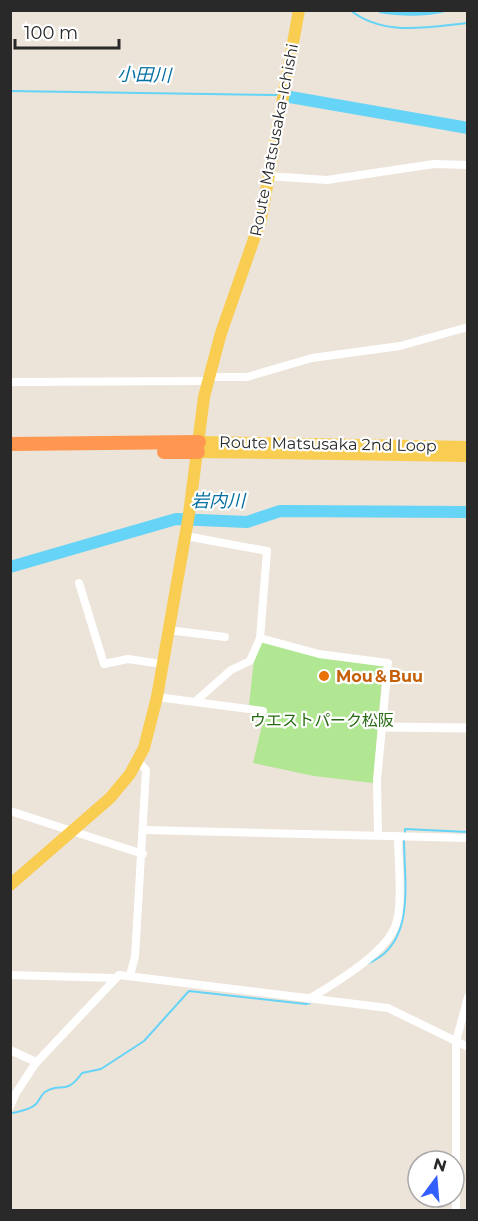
<svg xmlns="http://www.w3.org/2000/svg" width="478" height="1221" font-family="Montserrat,'Noto Sans JP',sans-serif">
  <style>
    .green { fill: #b1e792 }
    .water { fill: #65d4f6 }
    .lines { fill: none; stroke-linecap: round; stroke-linejoin: round }
    .stream { stroke: #65d4f6; stroke-width: 2 }
    .river { stroke: #65d4f6; stroke-width: 12 }
    .minor { stroke: #fff; stroke-width: 8 }
    .tertiary { stroke: #fff; stroke-width: 9 }
    .primary { stroke: #f9cd51; stroke-width: 12 }
    .motorway { stroke: #ff9751; stroke-width: 14 }
    .food-dot { fill: #e8710a; stroke: #fff; stroke-width: 2 }
    .labels { text-anchor: middle; dominant-baseline: central; stroke-width: 4.5; stroke-linejoin: round; paint-order: stroke }
    .street-label { font-size: 16px; fill: #292929; stroke: #fff }
    .food-label { font-size: 16px; font-weight: bold; fill: #c56008; stroke: #fff; text-anchor: start }
    .park-label { font-size: 16px; fill: #296a15; stroke: #fff }
    .water-label { font-size: 18px; font-style: italic; fill: #0570a1; stroke: #fff }
  </style>
  <rect width="100%" height="100%" fill="#ece3d9"/>
  <polygon class="green" points="266,641 383,666 373,783 314,776 253,763 266,709 249,705 254,659 260,643"/>
  <path class="water" d="M380 10H450V11C425 17 404 17 379 13Z"/>
  <g class="lines">
    <g class="stream">
      <path d="M350 10C384 37 428 27 468 23"/>
      <polyline points="10,91 277,95"/>
      <polyline points="405,833 405,829 468,832"/>
      <path d="M366 964C417 946 404 881 404 839"/>
      <path d="M13 1113C21 1111 30 1110 36 1104 39 1101 41 1095 45 1092 61 1081 65 1097 82 1073L101 1069 144 1041 189 991 306 1004 310 1003"/>
    </g>
    <g class="river">
      <polyline points="290,97 468,128"/>
      <polyline points="10,567 176,519 247,522 280,511 468,512"/>
    </g>
    <g class="minor">
      <polyline points="267,176 327,180 434,164 468,165"/>
      <polyline points="208,377 247,377 312,358 400,346 468,327"/>
      <polyline points="10,382 207,381"/>
      <polyline points="191,537 267,551 260,638 319,654 388,663 377,780 378,835"/>
      <polyline points="79,583 104,664 128,659 162,664"/>
      <polyline points="168,630 225,637"/>
      <polyline points="157,697 263,711"/>
      <polyline points="196,701 231,670 250,661 260,638"/>
      <polyline points="10,811 143,854"/>
      <polyline points="144,830 468,838"/>
      <polyline points="10,975 114,978"/>
      <polyline points="130,975 135,957 146,770 138,761"/>
      <path d="M309 999C335 983 387 953 396 924 403 904 398 859 398 836"/>
      <polyline points="10,1050 36,1062"/>
      <polyline points="10,1107 16,1093 35,1064 119,975 388,1008 468,1047"/>
      <polyline points="456,1210 456,1041 468,997"/>
    </g>
    <polyline class="tertiary" points="382,727 468,728"/>
    <g class="primary">
      <polyline points="199,442 468,447"/>
      <polyline points="198,452 468,456"/>
      <polyline points="10,885 110,798 130,774 144,748 157,697 189,514 204,397 221,333 261,219 299,10"/>
    </g>
    <g class="motorway">
      <polyline points="10,444 199,442"/>
      <polyline points="164,452 198,452"/>
    </g>
  </g>
  <circle class="food-dot" cx="324" cy="676" r="6"/>
  <g class="labels">
    <g class="street-label">
      <text transform="translate(274 140) rotate(-79)">Route Matsusaka-Ichishi</text>
      <text transform="translate(328 444) rotate(1)">Route Matsusaka 2nd Loop</text>
    </g>
    <g class="food-label">
      <text x="336" y="676">Mou＆Buu</text>
    </g>
    <g class="park-label">
      <text x="322" y="720">ウエストパーク松阪</text>
    </g>
    <g class="water-label">
      <text transform="translate(144 75) rotate(1)">小田川</text>
      <text x="218" y="501">岩内川</text>
    </g>
  </g>
  <rect width="478" height="1221" fill="none" stroke="#292929" stroke-width="24"/>
  <g transform="translate(436 1179) rotate(16)"><circle r="28" fill="#ffffff" stroke="#a9a9a9" stroke-width="1.5"/>
  <path d="M0-4.5L10 22L0 15L-10 22Z" fill="#335fff"/>
  <text y="-9" font-size="16" font-weight="bold" text-anchor="middle" fill="#292929">N</text>
  </g>
  <path d="M15 39v9h104v-9" fill="none" stroke="#292929" stroke-width="3"/>
  <text x="24" y="39" font-size="18" fill="#292929" stroke="#ffffff" stroke-width="4.5" paint-order="stroke">100 m</text>
</svg>
